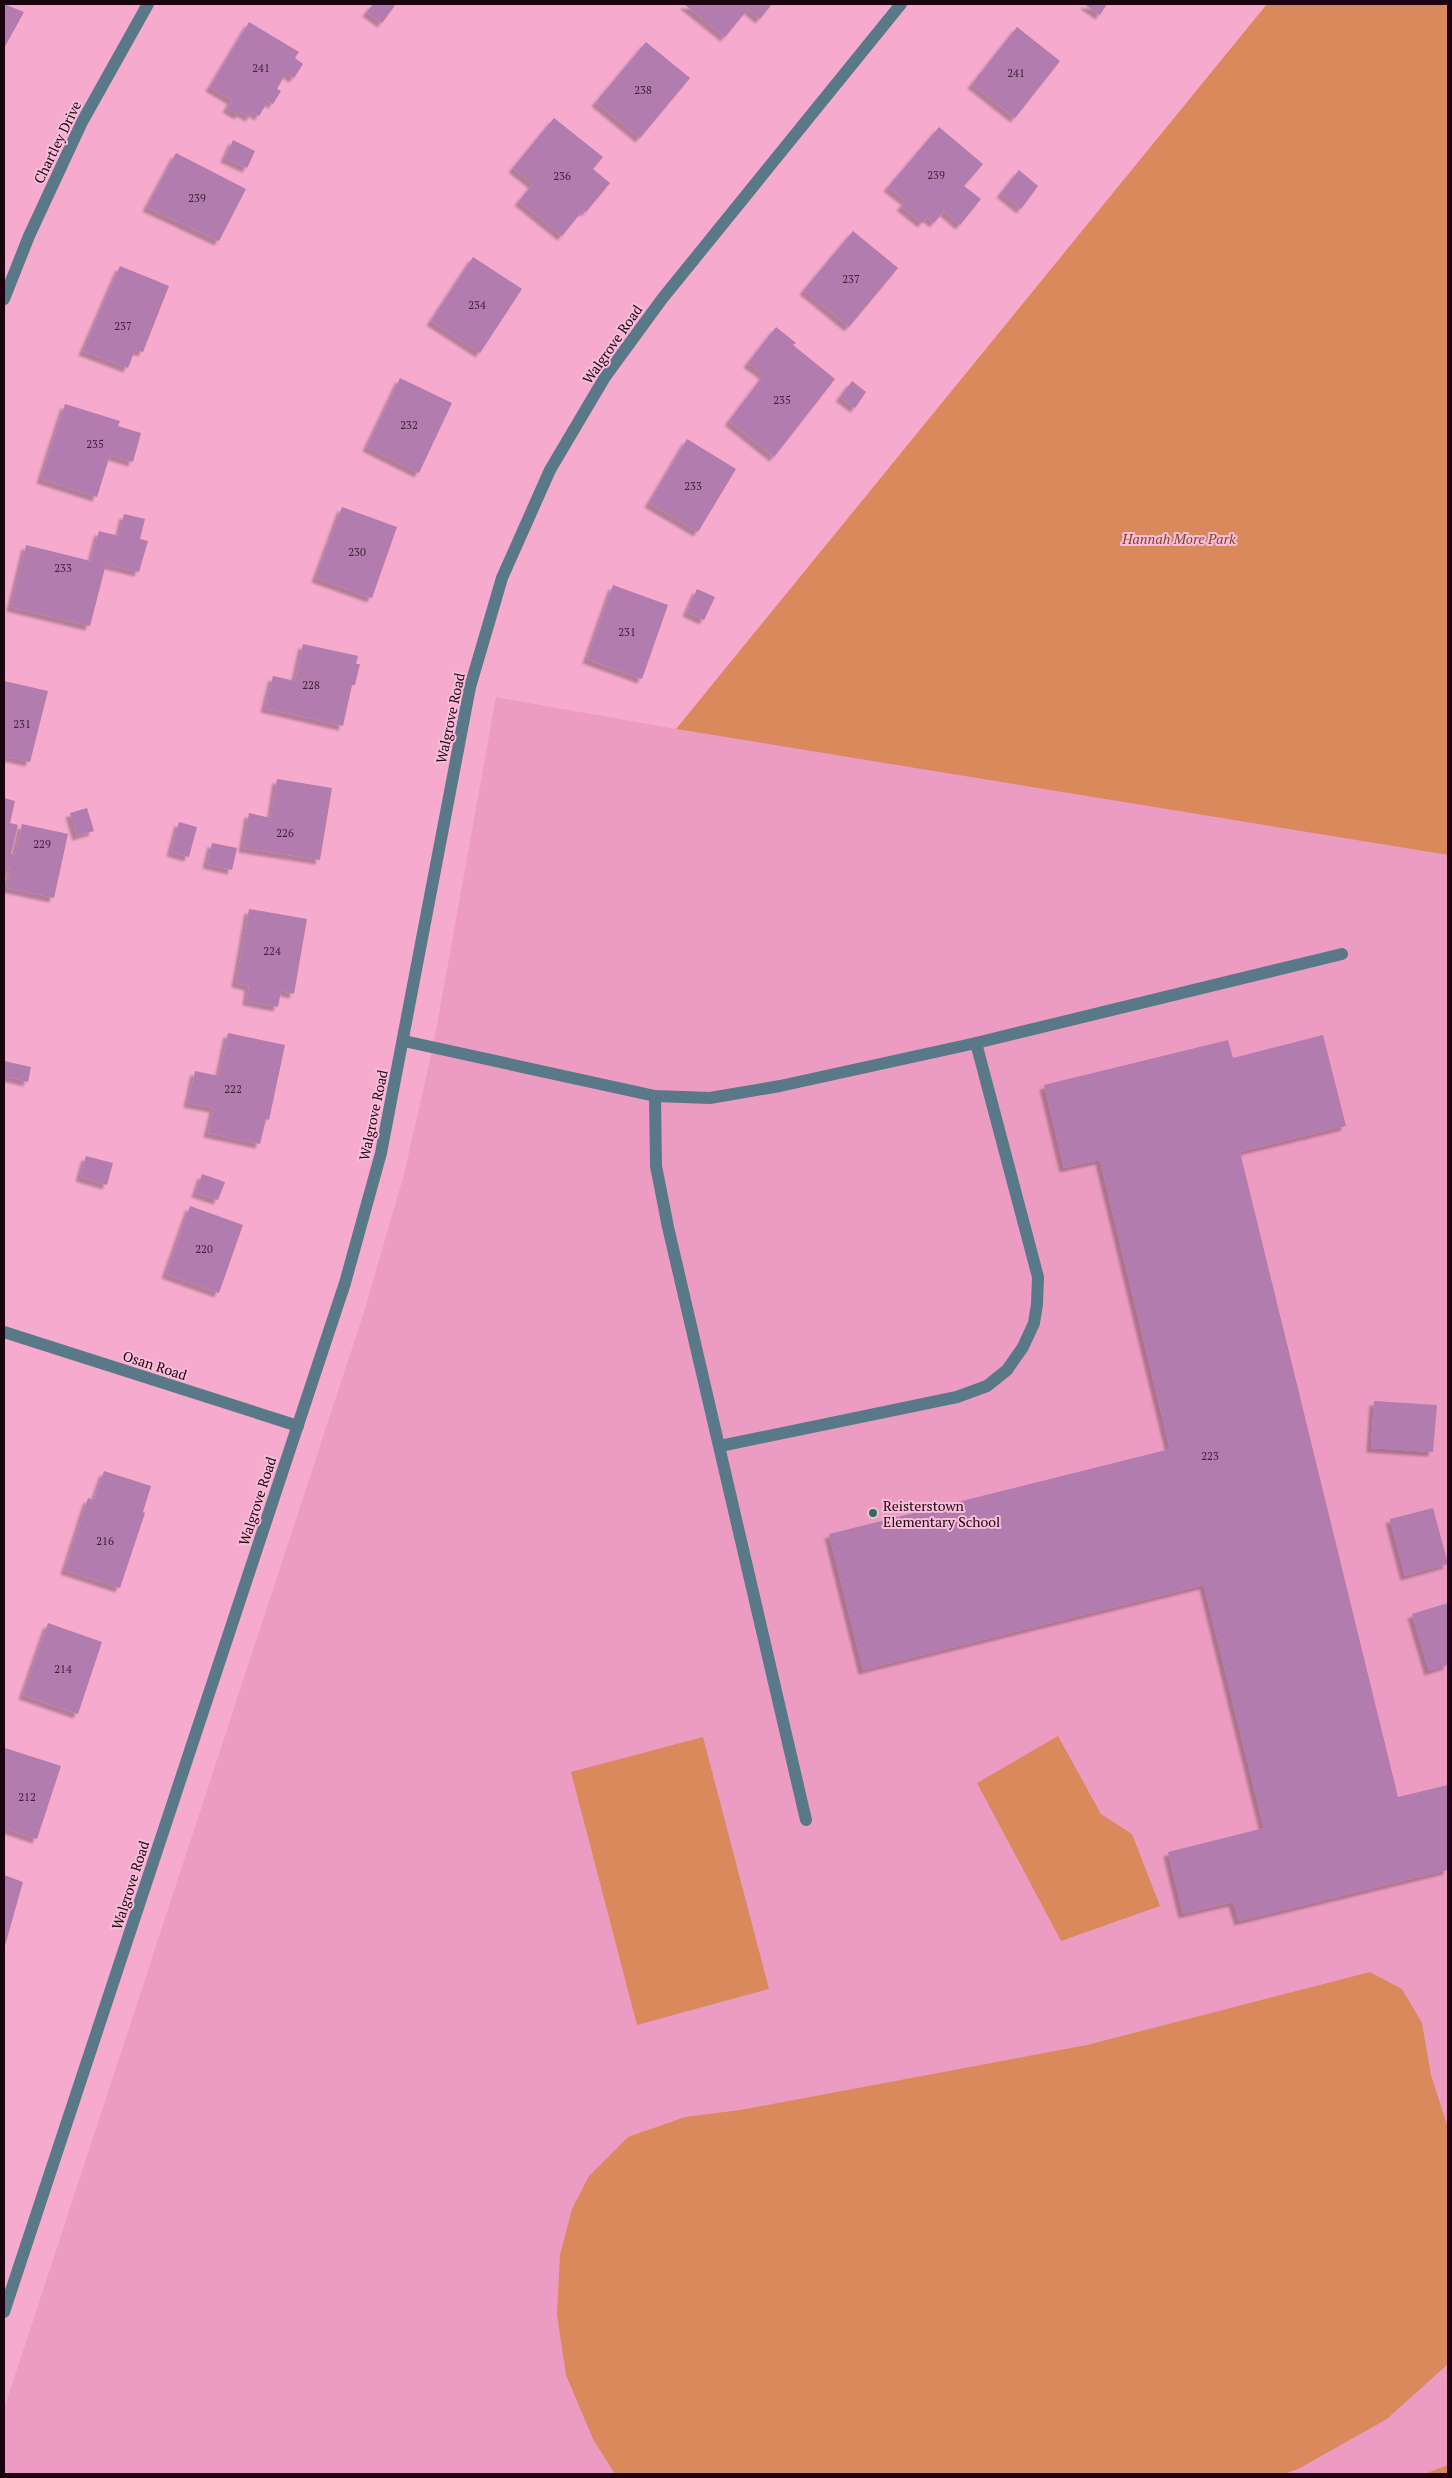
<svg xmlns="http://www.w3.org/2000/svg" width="1452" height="2478" font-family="'PT Serif',serif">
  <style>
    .built { fill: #ec9cc2 }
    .green { fill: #da895c }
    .building { fill: #b27bae; filter: url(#shadow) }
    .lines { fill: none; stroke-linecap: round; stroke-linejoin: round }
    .minor { stroke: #597988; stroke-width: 12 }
    .poi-dot { fill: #2f6d59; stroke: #f9bdd9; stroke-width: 2 }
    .labels { text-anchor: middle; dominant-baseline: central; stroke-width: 4; stroke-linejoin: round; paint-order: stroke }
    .number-label { font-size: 11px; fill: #412238 }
    .street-label { font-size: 14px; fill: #1b0410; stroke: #f9bdd9 }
    .park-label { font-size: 14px; font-style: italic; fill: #804521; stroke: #f9bdd9 }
    .poi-label { font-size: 14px; fill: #1b0410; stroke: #f9bdd9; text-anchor: start }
  </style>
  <defs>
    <filter id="shadow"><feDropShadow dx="-4.5" dy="4.5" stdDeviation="1" flood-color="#0004"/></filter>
  </defs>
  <rect width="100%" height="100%" fill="#f5aace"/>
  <polygon class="built" points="496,697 676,729 1448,855 1448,2465 1427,2474 4,2474 4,2409 364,1312 404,1174 433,1047"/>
  <g class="green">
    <polygon points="1267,4 1448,4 1448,855 676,729"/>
    <polygon points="1058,1736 1101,1814 1132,1834 1160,1906 1061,1941 977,1783"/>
    <polygon points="703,1737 769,1989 637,2025 571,1772"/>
    <polygon points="1370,1972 1402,1989 1422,2023 1431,2075 1448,2128 1448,2364 1387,2419 1300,2468 1284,2474 615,2474 593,2439 566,2375 557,2315 560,2255 572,2209 589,2176 628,2137 685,2117 740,2110 1087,2045"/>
    <polygon points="1448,2465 1448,2474 1427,2473"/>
  </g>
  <g class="building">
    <polygon points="4,4 24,12 4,48"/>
    <polygon points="373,4 396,4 382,23 367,12"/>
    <polygon points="684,4 772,4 760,19 748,9 725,37"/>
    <polygon points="1084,4 1107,4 1100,15"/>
    <polygon points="249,22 299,52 295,58 303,64 294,78 286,73 277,89 281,91 273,104 268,101 259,116 253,112 250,117 241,112 239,115 227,108 232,100 210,87"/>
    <polygon points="1017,27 1060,61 1015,118 972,84"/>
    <polygon points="646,42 690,78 640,138 596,102"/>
    <polygon points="554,118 603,157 593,169 610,183 586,212 583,210 562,236 519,201 533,184 513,168"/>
    <polygon points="939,127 983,164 964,186 981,199 960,225 944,211 934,223 927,217 922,223 901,206 906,201 888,187"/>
    <polygon points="233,140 255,151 247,168 225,158"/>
    <polygon points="176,153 246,189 219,241 147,207"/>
    <polygon points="1019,170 1038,186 1021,209 1001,193"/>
    <polygon points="853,231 898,268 849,327 804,290"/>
    <polygon points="473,257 522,289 480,353 431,321"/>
    <polygon points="120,266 169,286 143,352 135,350 128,368 83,351"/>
    <polygon points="776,327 796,343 793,345 835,379 774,457 729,421 764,375 748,363"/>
    <polygon points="400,378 452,403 419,473 367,447"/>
    <polygon points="852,381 866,392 855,408 840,397"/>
    <polygon points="65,404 120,421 118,426 141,433 133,462 110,455 97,497 41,479"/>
    <polygon points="687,439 736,469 698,532 649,503"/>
    <polygon points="342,507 397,527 372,598 316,578"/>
    <polygon points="124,514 145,519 140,539 148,541 139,572 106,564 90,626 11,607 26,545 91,561 99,531 119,536"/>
    <polygon points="613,585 668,605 642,679 587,659"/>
    <polygon points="697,589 715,597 704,620 687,612"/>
    <polygon points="303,644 358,656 356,664 360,664 355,685 352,685 343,726 265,708 273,676 295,681"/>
    <polygon points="4,681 48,691 30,762 4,756"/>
    <polygon points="277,779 332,788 320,860 243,848 249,813 271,818"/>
    <polygon points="4,798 15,801 10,823 18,825 11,854 15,855 22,824 68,834 54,898 7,888 11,868 8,867 4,884"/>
    <polygon points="87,808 94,831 77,836 70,813"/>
    <polygon points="179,822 197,827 189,857 171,852"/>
    <polygon points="212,843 237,848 232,870 207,864"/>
    <polygon points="249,909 307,919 294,994 281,991 278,1007 247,1001 249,986 236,983"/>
    <polygon points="228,1033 285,1045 269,1120 266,1119 260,1144 208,1133 214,1108 188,1103 195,1071 219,1076"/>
    <polygon points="1323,1035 1346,1126 1240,1152 1398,1797 1448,1785 1448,1870 1239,1921 1233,1902 1183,1914 1168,1852 1264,1828 1204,1585 863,1670 829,1534 1170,1449 1100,1160 1064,1168 1044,1085 1228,1040 1233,1058"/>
    <polygon points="4,1061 31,1067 28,1082 4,1076"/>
    <polygon points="86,1156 113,1163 107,1185 80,1177"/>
    <polygon points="202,1174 225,1182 218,1200 196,1193"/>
    <polygon points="190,1206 243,1225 219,1293 166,1274"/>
    <polygon points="1374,1401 1437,1405 1433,1452 1371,1448"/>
    <polygon points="104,1471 151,1486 143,1512 145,1513 120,1588 65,1570 88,1498 94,1500"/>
    <polygon points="1433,1508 1448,1564 1405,1576 1390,1519"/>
    <polygon points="1448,1603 1448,1665 1429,1671 1412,1614"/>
    <polygon points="48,1623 102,1642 78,1714 23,1695"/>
    <polygon points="5,1748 61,1766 37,1839 4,1828"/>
    <polygon points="4,1875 23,1882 4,1949"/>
  </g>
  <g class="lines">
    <g class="minor">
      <polyline points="4,299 29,236 82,122 148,4"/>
      <polyline points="404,1041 655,1096"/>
      <polyline points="4,1332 298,1426"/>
      <polyline points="720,1446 957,1397 987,1386 1007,1370 1023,1347 1034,1323 1037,1304 1038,1277 976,1043"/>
      <polyline points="806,1820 668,1227 656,1166 655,1096 710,1098 780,1086 976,1043 1342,954"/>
      <polyline points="4,2312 345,1283 381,1153 470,687 502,578 550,470 605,377 662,299 901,4"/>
    </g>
  </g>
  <circle class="poi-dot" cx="873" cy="1513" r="5"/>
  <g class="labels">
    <g class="number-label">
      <text x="261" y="68">241</text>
      <text x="1016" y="73">241</text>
      <text x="643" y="90">238</text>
      <text x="936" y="175">239</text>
      <text x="562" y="176">236</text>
      <text x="197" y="198">239</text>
      <text x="851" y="279">237</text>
      <text x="477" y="305">234</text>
      <text x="123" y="326">237</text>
      <text x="782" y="400">235</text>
      <text x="409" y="425">232</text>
      <text x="95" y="444">235</text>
      <text x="693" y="486">233</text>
      <text x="357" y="552">230</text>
      <text x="63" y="568">233</text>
      <text x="627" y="632">231</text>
      <text x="311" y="685">228</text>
      <text x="22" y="724">231</text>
      <text x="285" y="833">226</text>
      <text x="42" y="844">229</text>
      <text x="272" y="951">224</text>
      <text x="233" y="1089">222</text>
      <text x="204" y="1249">220</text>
      <text x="1210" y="1456">223</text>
      <text x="105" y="1541">216</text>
      <text x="63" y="1669">214</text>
      <text x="27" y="1797">212</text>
    </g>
    <g class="street-label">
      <text transform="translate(57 142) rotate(-64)">Chartley Drive</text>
      <text transform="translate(612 344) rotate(-55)">Walgrove Road</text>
      <text transform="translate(450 718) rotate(-78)">Walgrove Road</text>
      <text transform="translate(373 1115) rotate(-78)">Walgrove Road</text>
      <text transform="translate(155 1365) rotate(18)">Osan Road</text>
      <text transform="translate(257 1501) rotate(-72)">Walgrove Road</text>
      <text transform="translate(130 1885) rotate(-72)">Walgrove Road</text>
    </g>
    <g class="park-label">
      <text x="1179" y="538">Hannah More Park</text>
    </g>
    <g class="poi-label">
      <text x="883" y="1505">Reisterstown<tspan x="883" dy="16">Elementary School</tspan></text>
    </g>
  </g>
  <rect width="1452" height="2478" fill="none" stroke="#1b0410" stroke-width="10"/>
</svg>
